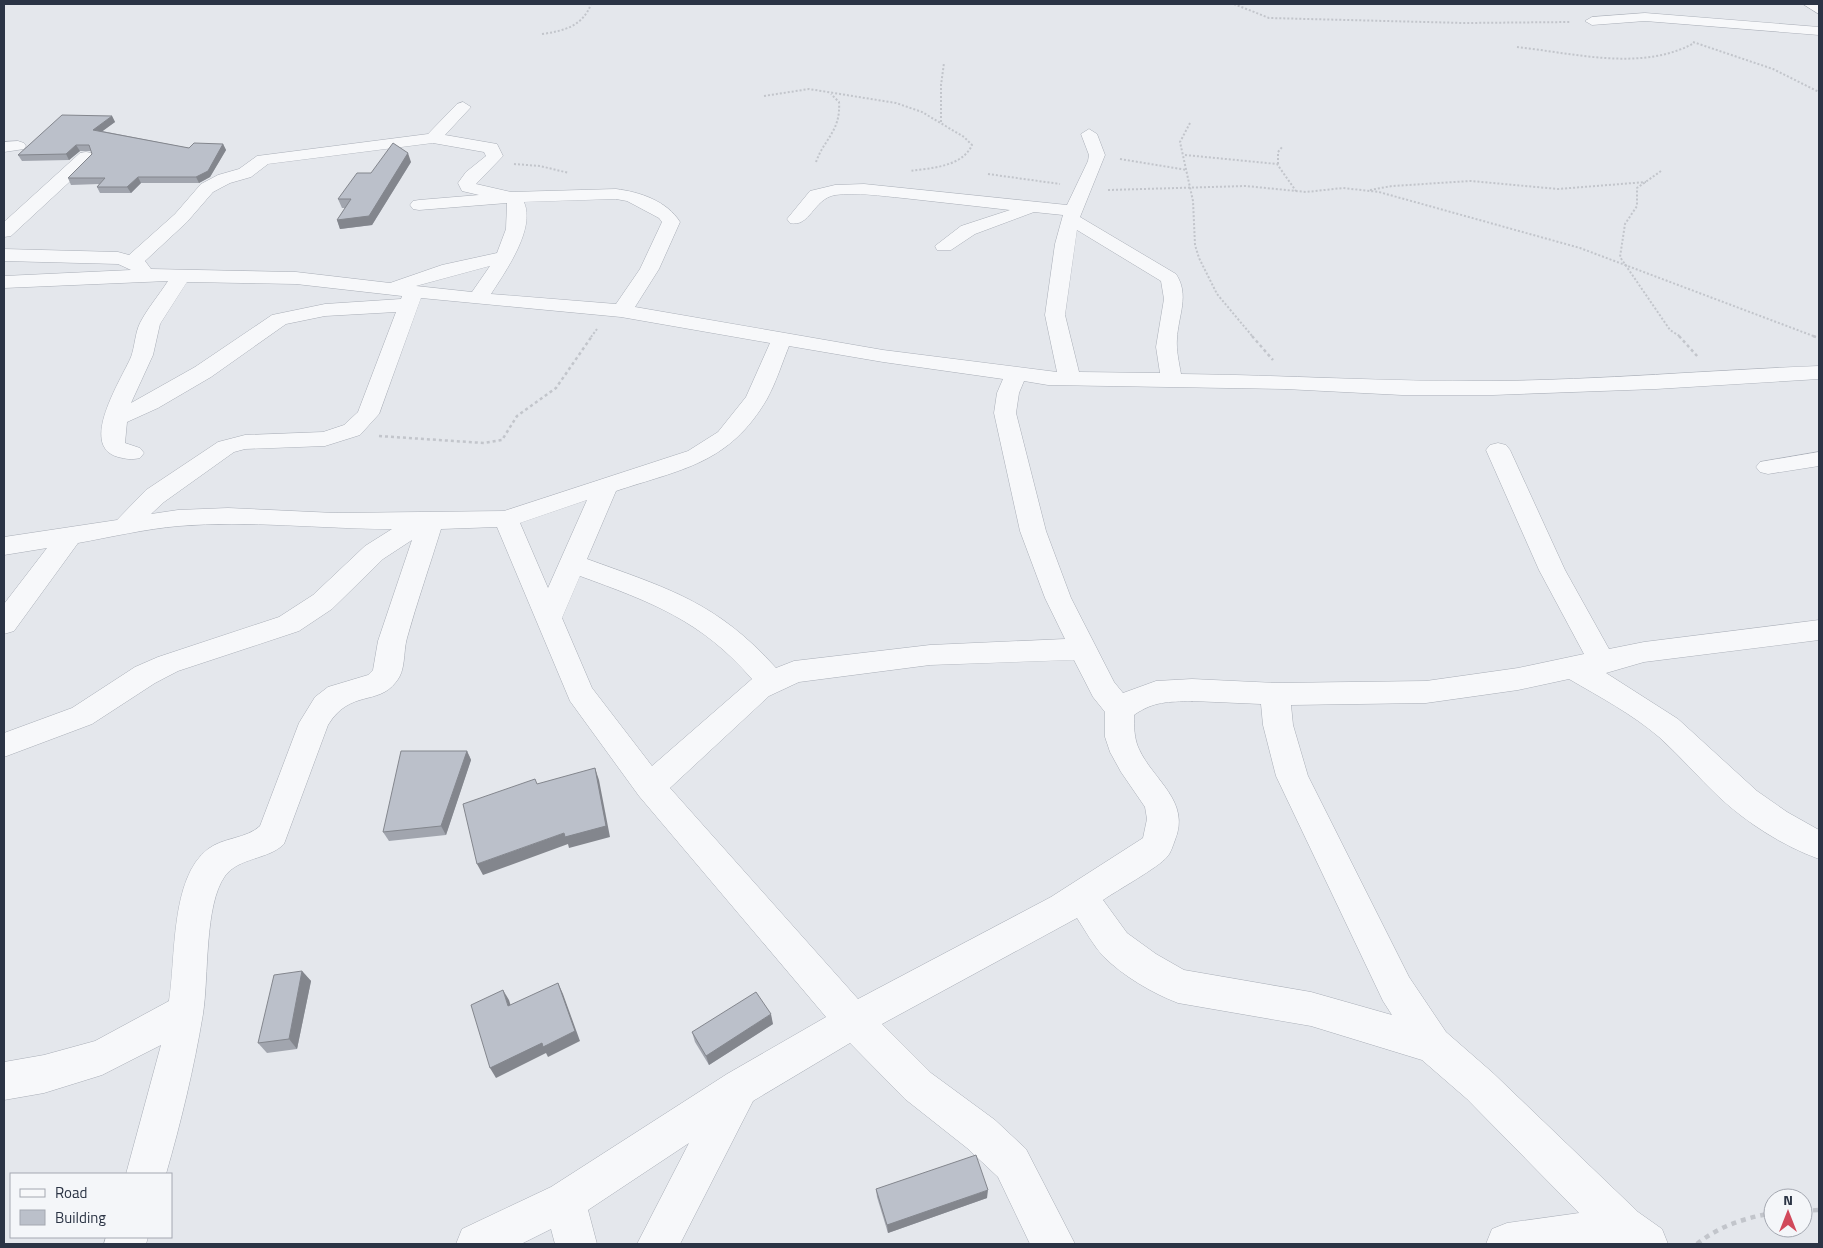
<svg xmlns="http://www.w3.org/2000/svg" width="1823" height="1248" font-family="'Titillium Web',sans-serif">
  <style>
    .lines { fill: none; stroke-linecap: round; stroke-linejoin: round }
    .minor-casing { stroke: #a9aeb7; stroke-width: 1 }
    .path-far2 { stroke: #c2c5cb; stroke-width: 2; stroke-dasharray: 2 2; stroke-linecap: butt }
    .path-far1 { stroke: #c2c5cb; stroke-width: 2.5; stroke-dasharray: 3 3; stroke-linecap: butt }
    .path { stroke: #c2c5cb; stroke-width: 4.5; stroke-dasharray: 5 5; stroke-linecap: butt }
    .minor { fill: #f7f8fa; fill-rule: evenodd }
    .wall { fill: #a1a5ae }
    .shaded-wall { fill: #83868d }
    .building { fill: #bbc0ca; stroke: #83868d }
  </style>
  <rect width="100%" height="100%" fill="#e4e7ec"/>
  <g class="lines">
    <g class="minor-casing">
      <g id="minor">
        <polygon points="1803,4 1819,4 1819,14"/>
        <polygon points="1645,13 1819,27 1819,35 1645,21 1592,25 1585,21 1592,17"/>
        <path d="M463 102 471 107 445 135 497 144 503 156 476 184 511 192 616 189C640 192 667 201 680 222L659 269 635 307 883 350 1057 372 1045 315 1055 244 1063 215 1034 212 975 234 951 250H937L935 246 961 226 1010 210C975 206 939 202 903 198 881 196 857 192 835 195 813 199 810 228 790 223L787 219 810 191 835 185 864 184 1067 205 1088 161 1089 155 1081 134 1089 129 1097 134 1105 155 1080 217 1176 274C1190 295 1178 316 1177 339 1176 350 1179 362 1181 374 1285 375 1388 382 1491 381 1601 380 1710 370 1819 366V379L1656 389 1493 395H1402L1285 389 1048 385 1024 381 1019 393 1016 413 1046 531 1071 598 1114 682 1123 693 1156 681 1192 679 1275 683 1426 681 1518 668 1584 654 1539 570 1486 450 1490 445 1498 443 1506 445 1510 450 1565 570 1609 649 1644 642 1819 620V640L1644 662 1606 673 1678 719 1757 791 1787 812 1819 830V859C1783 846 1747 823 1719 797 1698 777 1680 756 1659 737 1632 714 1600 697 1569 679L1518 690 1426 703 1291 705 1293 725 1308 776 1409 977 1446 1032 1493 1073 1638 1212 1662 1229 1668 1244H1486L1492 1229 1507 1223 1579 1213 1467 1099 1422 1060 1311 1026 1178 1003C1152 993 1123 976 1103 956 1093 945 1085 930 1077 918L882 1024 931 1073 995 1120 1026 1149 1075 1244H1030L998 1177 967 1148 905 1099 850 1043 753 1101 680 1244H637L689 1143 588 1210 597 1244H555L551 1229 521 1244H456L462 1229 551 1187 727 1074 826 1017 639 796 570 701 497 527 441 529C430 565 417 602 407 638 403 652 406 671 396 682 378 706 350 689 328 725L284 844C268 860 239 857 225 876 204 905 209 977 203 1014 194 1068 181 1122 166 1174H126L161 1045 102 1075 44 1093 4 1100V1062L44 1055 95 1041 169 1001C176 958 170 878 208 849 224 837 246 839 260 826L299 723 315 697 328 687 368 675 373 670 378 641 412 540 383 559 332 609 299 631 178 671 155 683 92 724 4 757V733L72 708 135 667 158 657 279 617 313 595 365 546 392 529C321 529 249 520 179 526 145 529 111 537 78 543L14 631 4 634V604L47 548 4 555V537L117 520 146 490 218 442 245 435 323 432 344 425 358 412 396 312 325 316 286 324 211 377 158 408 127 422 125 443 140 448 144 453 140 458C132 460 126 459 118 457 78 446 121 380 131 357 135 346 135 333 140 323 147 309 159 295 168 281L4 288V276L131 270 118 264 4 261V249L118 252 129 255 175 214 201 184 218 175 239 169 257 156 428 134 457 104ZM433 143 484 152 486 156 466 172 458 183 462 191 479 195 419 200 413 201 410 205 413 209 419 210 507 203 506 229 497 253 442 265 390 283 296 272 151 269 145 261 187 222 213 192 230 183 251 177 268 164ZM616 199 627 201 659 218 662 222 640 269 616 304 491 294C505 272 536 229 524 202ZM1077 230 1161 281 1164 299 1156 347 1160 373 1079 372 1065 315ZM490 266 472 292 416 286ZM187 282 296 284 402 296 401 299 325 304 272 315 195 367 131 403 153 355 160 324ZM421 298 621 317 770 343 746 397 718 432 688 451 504 511 335 513 228 508 178 510 151 514 164 502 234 452 245 449 325 446 360 435 379 414ZM789 346 883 362 1003 379 997 393 994 413 1020 531 1045 598 1065 639 930 645 794 661 776 668C717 602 667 588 587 559L616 491C682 469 729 464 767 399 776 383 782 363 789 346ZM587 500 548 588 520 523ZM580 576C651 602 701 620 752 679L652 766 592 688 562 618ZM1074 660 1093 697 1105 712V737L1110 752 1121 772 1145 807 1147 819 1143 838 1051 897 858 999 670 788 769 696 799 682 930 665ZM1192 701 1261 704 1263 725 1276 776 1383 1001 1392 1015 1311 992 1184 970 1156 954 1127 933 1103 900C1116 891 1159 867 1167 857 1171 853 1173 845 1175 840 1191 801 1153 780 1139 749 1134 739 1134 726 1134 715 1154 701 1168 702 1192 701Z"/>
        <polygon points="18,141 24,143 26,146 24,149 4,152 4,142"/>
        <polygon points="86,152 92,153 94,157 92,161 11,236 4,237 4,222 80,153"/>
        <polygon points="1819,452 1819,466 1768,474 1760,472 1756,467 1760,462"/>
        <polygon points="106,1237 148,1237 146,1244 104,1244"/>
      </g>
    </g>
    <g class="path-far2">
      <polyline points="1234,4 1269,18 1464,23 1571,22"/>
      <path d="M542 34C564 31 583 26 591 4"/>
      <polyline points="1693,42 1773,69 1819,92"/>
      <path d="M1517 47C1573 53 1642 72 1694 43"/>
      <path d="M764 96 809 89 896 103 922 112 964 137 972 145C962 167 931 168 910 171"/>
      <polyline points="941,122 941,85 944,63"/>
      <polyline points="1190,123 1180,142 1193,201 1195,245 1199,258 1217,294 1253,337"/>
      <polyline points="1185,155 1277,164 1296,191"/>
      <polyline points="1120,159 1187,170"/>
      <path d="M816 162C824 139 841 131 839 102L831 94"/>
      <polyline points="514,164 540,166 569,173"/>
      <polyline points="1278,164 1278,152 1283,146"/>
      <polyline points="1661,171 1637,188 1637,206 1625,224 1620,257 1670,330 1681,337"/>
      <polyline points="988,174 1060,184"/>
      <polyline points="1108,190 1246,186 1306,192 1343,188 1379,192 1580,248 1816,337"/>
      <polyline points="1370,190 1392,186 1471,181 1558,189 1646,182"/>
      <polyline points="591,337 597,329"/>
    </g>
    <g class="path-far1">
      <polyline points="1252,336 1273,360"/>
      <polyline points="1679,336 1698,357"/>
      <polyline points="1813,336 1819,338"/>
      <polyline points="379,436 484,443 502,440 517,416 556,388 592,336"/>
    </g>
    <g class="path">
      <polyline points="1803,1211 1819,1210"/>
      <path d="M1697 1244C1719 1226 1745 1218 1773 1213"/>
    </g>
    <use href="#minor" class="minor"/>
  </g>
  <g class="wall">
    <polygon points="112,116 115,122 102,131 189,148 223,144 226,150 210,177 199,183 141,183 131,193 100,193 97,187 99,184 71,185 68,178 92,154 91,151 80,151 69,160 22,161 18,155"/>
    <polygon points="411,162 372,225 340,229 337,220 345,208 342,208 338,199 371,173"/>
    <polygon points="467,751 471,760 446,835 389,841 383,832"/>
    <polygon points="302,971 311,981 297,1049 267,1053 258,1043"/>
    <polygon points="773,1024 709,1065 695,1042 692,1032"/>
    <polygon points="876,1189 987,1198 888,1233 877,1197"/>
  </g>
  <g class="shaded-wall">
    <polygon points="112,116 115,122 96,136 93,130"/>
    <polygon points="223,144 226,150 210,177 199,183 196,177"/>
    <polygon points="76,145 80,151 69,160 66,154"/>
    <polygon points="408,153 411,162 372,225 340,229 337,220"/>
    <polygon points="138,177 141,183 131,193 127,187"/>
    <polygon points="467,751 471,760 446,835 441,826"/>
    <polygon points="595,768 599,780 610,837 569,848 568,844 483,875 477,864 564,833"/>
    <polygon points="302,971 311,981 297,1049 289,1039"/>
    <polygon points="558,983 563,994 580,1041 548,1057 546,1053 496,1078 490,1068"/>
    <polygon points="503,990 509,1000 514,1016 508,1006"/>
    <polygon points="771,1014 773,1024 709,1065 706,1056"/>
    <polygon points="988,1190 987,1198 888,1233 887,1225"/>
  </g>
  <g class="building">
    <polygon points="62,115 112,116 93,130 189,148 194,143 223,144 208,171 196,177 138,177 127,187 97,187 105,178 68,178 92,154 89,145 76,145 66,154 18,155"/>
    <polygon points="393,143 408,153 369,216 337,220 351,199 338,199 357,173 371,173"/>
    <polygon points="401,751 467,751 441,826 383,832"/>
    <polygon points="595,768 606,826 565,837 564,833 477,864 463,804 535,779 537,784"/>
    <polygon points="302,971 289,1039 258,1043 274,975"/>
    <polygon points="558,983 575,1031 543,1047 542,1043 490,1068 471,1005 503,990 508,1006"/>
    <polygon points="756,992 771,1014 706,1056 692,1032"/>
    <polygon points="976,1155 988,1190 887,1225 876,1189"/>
  </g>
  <rect width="1823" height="1248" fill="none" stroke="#2b3445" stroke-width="10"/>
  <rect x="10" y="1173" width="162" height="65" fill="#f4f6f9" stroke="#a4a8b1"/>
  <rect x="20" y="1189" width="25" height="8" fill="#f7f8fa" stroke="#a4a8b1"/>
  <text x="55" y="1198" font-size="15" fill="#2b3445">Road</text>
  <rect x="20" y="1210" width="25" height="15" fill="#bbc0ca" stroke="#a4a8b1"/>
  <text x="55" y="1223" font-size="15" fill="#2b3445">Building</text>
  <g transform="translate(1788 1213)"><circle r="24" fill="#f4f6f9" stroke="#a4a8b1"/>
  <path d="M0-4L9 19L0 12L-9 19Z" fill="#d1495b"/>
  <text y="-8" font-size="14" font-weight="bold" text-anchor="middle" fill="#2b3445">N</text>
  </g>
</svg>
